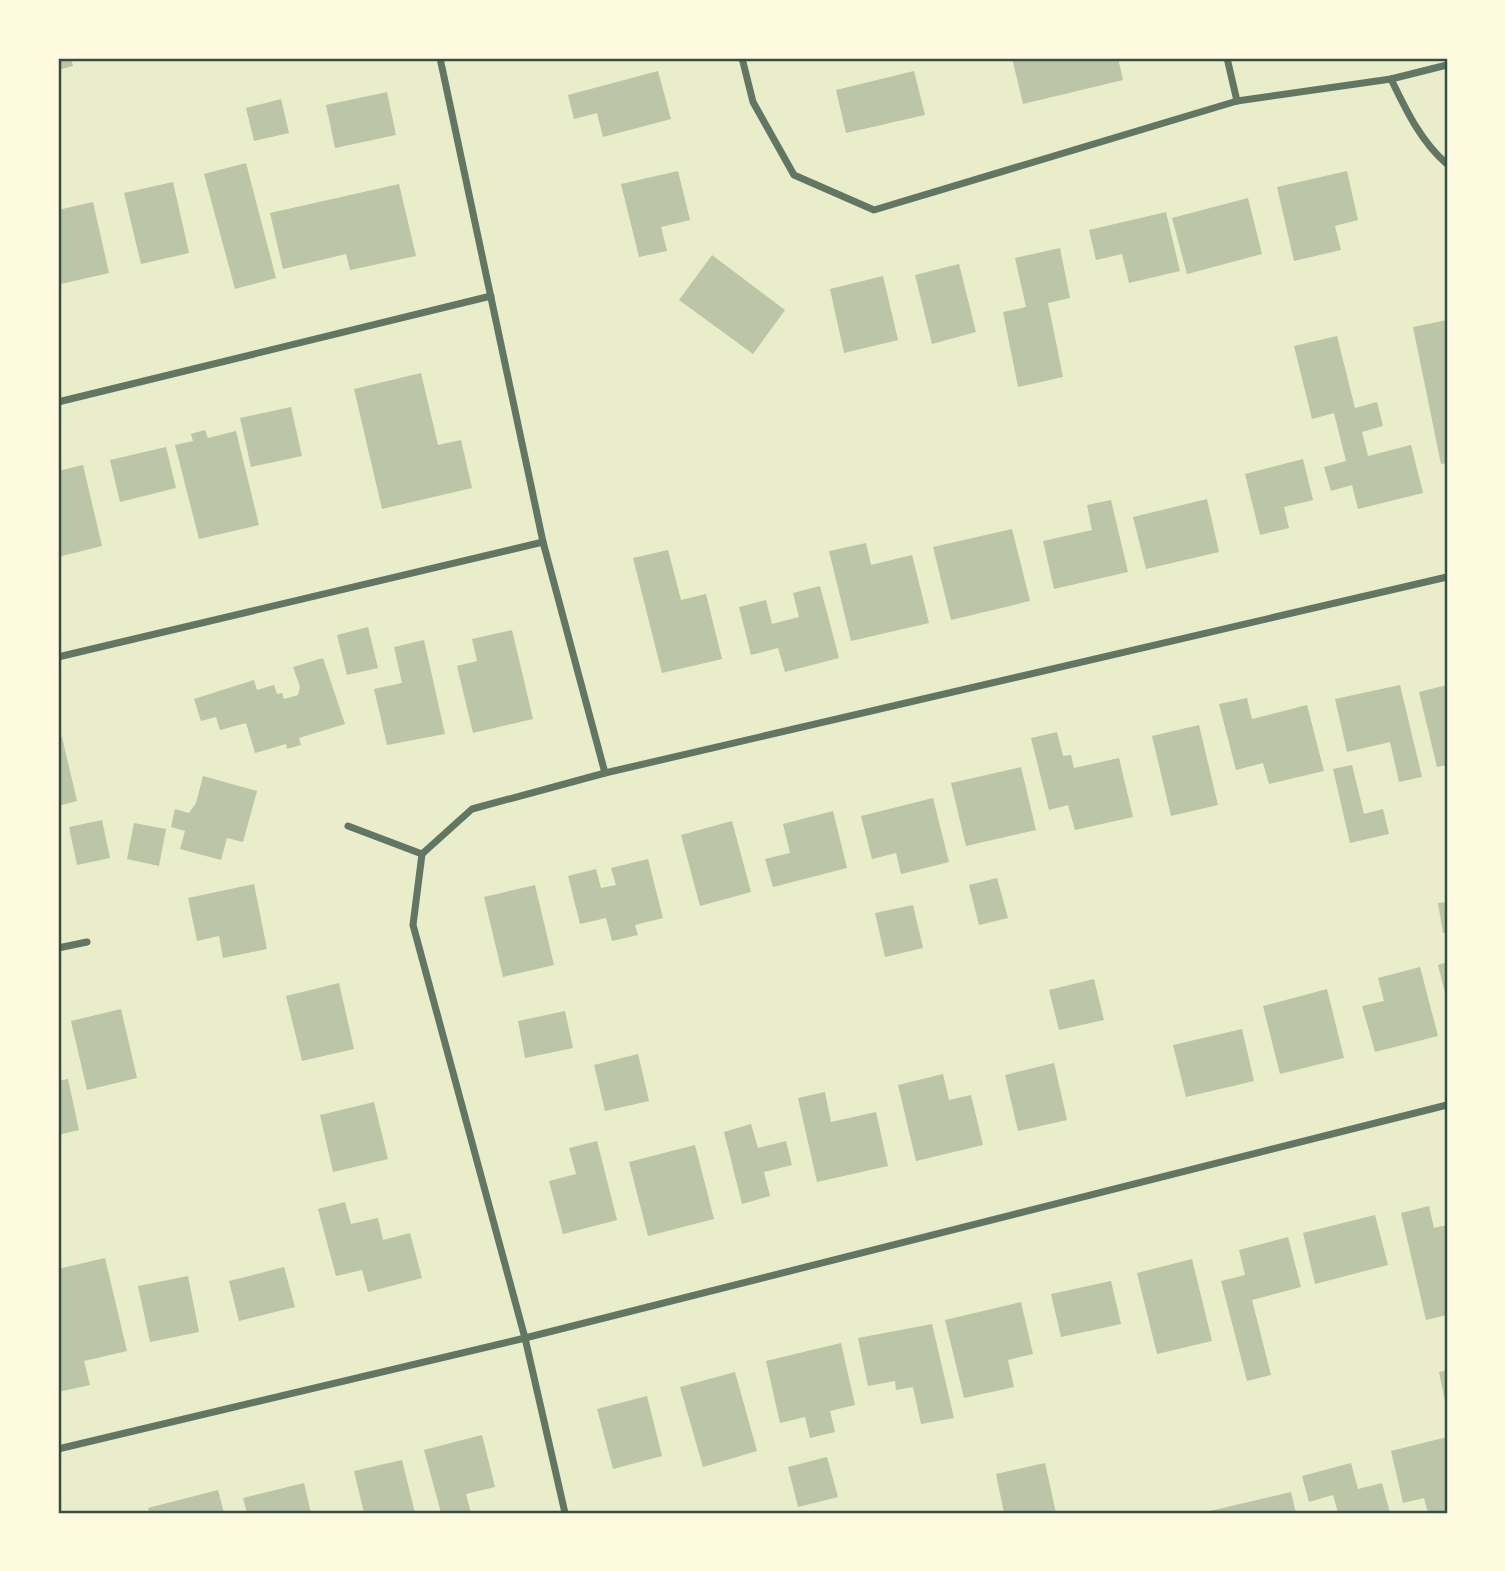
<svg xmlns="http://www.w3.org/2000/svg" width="1505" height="1571" font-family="Lato,sans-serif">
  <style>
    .building { fill: #bcc5a7 }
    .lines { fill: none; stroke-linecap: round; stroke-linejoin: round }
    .minor { stroke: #617663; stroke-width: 7 }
    .neatline { fill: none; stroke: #344e41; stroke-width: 2.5 }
  </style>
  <rect width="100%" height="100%" fill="#e9edc9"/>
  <g class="building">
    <polygon points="58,58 71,58 73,66 58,70"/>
    <polygon points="1012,58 1118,58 1123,80 1023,104"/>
    <polygon points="658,71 671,119 603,137 597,113 574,119 568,95"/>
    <polygon points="914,71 925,115 846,133 836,90"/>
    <polygon points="387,92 396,135 335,148 326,105"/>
    <polygon points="281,99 289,133 254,141 246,108"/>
    <polygon points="246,163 276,278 235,289 204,174"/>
    <polygon points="678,171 690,220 661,227 667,251 639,257 621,184"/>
    <polygon points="1347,171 1358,220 1335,226 1341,250 1294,261 1277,187"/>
    <polygon points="173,182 189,253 141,264 124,193"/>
    <polygon points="399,184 416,256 350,270 346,254 283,269 270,213"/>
    <polygon points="1248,198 1262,254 1187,274 1172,218"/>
    <polygon points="93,202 109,273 61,284 58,268 58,210"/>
    <polygon points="1166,212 1180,271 1129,283 1122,254 1096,260 1089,230"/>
    <polygon points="1060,248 1070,298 1048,303 1063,377 1018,387 1003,312 1026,307 1015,258"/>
    <polygon points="712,255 785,310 753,354 679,300"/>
    <polygon points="959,264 976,332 932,344 915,275"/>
    <polygon points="883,276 898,340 844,353 830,289"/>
    <polygon points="1447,320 1447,463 1441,464 1413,327"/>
    <polygon points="1337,336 1355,408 1377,402 1383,426 1362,432 1368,456 1411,445 1423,493 1358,509 1352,485 1331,491 1324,467 1346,461 1334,413 1312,419 1294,346"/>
    <polygon points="421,373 438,445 461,440 472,488 382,509 354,389"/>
    <polygon points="291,407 302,456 251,467 240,418"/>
    <polygon points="205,430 208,438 236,431 259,525 199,539 175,445 193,441 191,434"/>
    <polygon points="166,447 176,488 120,502 110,460"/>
    <polygon points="1303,459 1313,500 1284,507 1289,528 1260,535 1245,474"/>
    <polygon points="83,465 102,546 58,557 58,471"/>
    <polygon points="1207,499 1219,552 1146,569 1133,517"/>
    <polygon points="1111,500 1128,572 1054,589 1043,541 1092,530 1087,505"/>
    <polygon points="1012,529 1030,601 951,620 933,547"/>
    <polygon points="866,543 871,565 912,555 929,623 851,641 829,551"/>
    <polygon points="668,550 681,600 706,594 722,659 662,673 633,558"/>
    <polygon points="820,586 839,658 785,672 778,648 751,655 739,607 766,600 772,624 799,617 793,593"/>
    <polygon points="368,627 378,668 347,675 337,635"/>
    <polygon points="512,630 533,719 473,733 457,666 477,661 472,639"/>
    <polygon points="424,640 445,734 387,745 374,689 402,683 394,647"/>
    <polygon points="323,658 345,724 299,738 301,745 287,749 286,744 255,753 246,723 220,730 216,717 201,721 194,699 254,680 257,690 274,685 277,694 282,693 284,699 298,695 300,687 293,667"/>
    <polygon points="1400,685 1422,777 1399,782 1390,742 1347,752 1335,699"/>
    <polygon points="1447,685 1447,765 1437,767 1419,692"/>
    <polygon points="1247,698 1252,719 1307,705 1324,771 1269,784 1263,763 1236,770 1219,704"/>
    <polygon points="1199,725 1218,805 1171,816 1152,736"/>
    <polygon points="1057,732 1063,756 1071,755 1074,768 1119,758 1133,817 1075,830 1068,805 1049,810 1031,738"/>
    <polygon points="62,737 77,801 58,806 58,738"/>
    <polygon points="1352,765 1364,814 1383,809 1389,834 1350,843 1333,769"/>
    <polygon points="1021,767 1036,830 966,846 951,783"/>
    <polygon points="203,776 257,791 243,842 227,838 221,860 180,849 185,831 171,827 175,809 189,813 196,803"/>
    <polygon points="933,798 949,862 901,874 896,853 872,859 861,816"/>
    <polygon points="833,811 847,868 773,887 765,859 790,853 783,824"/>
    <polygon points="102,820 110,858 77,865 69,827"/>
    <polygon points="732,821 751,892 700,906 681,835"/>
    <polygon points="134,823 166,829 159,866 127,859"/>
    <polygon points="648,859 663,918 635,925 638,935 612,941 606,918 580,924 568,876 596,869 601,888 616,885 611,868"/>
    <polygon points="997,878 1008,918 979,925 969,885"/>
    <polygon points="254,884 267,949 223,958 219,936 197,941 188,898"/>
    <polygon points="535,885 554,965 503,977 484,897"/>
    <polygon points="1447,902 1447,932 1443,933 1438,903"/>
    <polygon points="913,905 923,948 885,957 875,913"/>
    <polygon points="1447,962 1447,997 1446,997 1438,965"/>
    <polygon points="1420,967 1438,1036 1375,1052 1362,1006 1384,1001 1378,978"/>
    <polygon points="1094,979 1104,1020 1059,1030 1049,990"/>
    <polygon points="339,983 354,1049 302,1061 286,996"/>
    <polygon points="1327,989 1344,1058 1280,1074 1263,1006"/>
    <polygon points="121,1009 137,1078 87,1090 71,1021"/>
    <polygon points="565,1011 573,1048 525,1058 518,1021"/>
    <polygon points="1242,1029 1254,1081 1186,1097 1173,1045"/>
    <polygon points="638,1054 649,1101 605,1111 594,1065"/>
    <polygon points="1054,1063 1067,1120 1018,1131 1005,1075"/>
    <polygon points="943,1074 949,1100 971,1095 983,1145 916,1161 898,1085"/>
    <polygon points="68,1079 79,1130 58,1135 58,1081"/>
    <polygon points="825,1092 831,1122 876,1112 888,1166 817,1182 798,1098"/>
    <polygon points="374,1102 388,1159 333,1172 320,1115"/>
    <polygon points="751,1124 758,1148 786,1141 792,1165 764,1172 770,1196 742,1204 724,1132"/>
    <polygon points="597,1141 617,1220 563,1234 549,1181 576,1174 569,1148"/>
    <polygon points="695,1145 714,1219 648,1236 629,1162"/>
    <polygon points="345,1202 351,1224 378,1218 383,1240 410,1233 422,1278 368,1292 362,1270 336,1276 318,1209"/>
    <polygon points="1429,1206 1434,1228 1447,1225 1447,1315 1426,1320 1401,1213"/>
    <polygon points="1375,1215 1388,1265 1315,1284 1303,1233"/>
    <polygon points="1288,1237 1301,1287 1252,1300 1271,1375 1247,1381 1221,1281 1245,1275 1239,1250"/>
    <polygon points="105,1258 127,1351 84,1361 90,1385 58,1392 58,1269"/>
    <polygon points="1192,1259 1212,1341 1157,1354 1137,1273"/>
    <polygon points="284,1267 295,1307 239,1321 229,1281"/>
    <polygon points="188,1276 199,1332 150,1342 138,1286"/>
    <polygon points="1111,1281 1121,1324 1061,1337 1051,1294"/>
    <polygon points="1021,1302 1033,1354 1008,1360 1014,1387 964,1398 945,1320"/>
    <polygon points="932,1324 954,1418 921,1424 913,1387 896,1390 895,1381 868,1386 858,1338"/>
    <polygon points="841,1343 855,1405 830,1411 835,1432 810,1438 805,1417 780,1423 766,1361"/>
    <polygon points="1447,1370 1447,1406 1446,1406 1439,1372"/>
    <polygon points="735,1372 757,1451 703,1467 680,1387"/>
    <polygon points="647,1396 662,1456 613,1469 597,1409"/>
    <polygon points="482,1435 495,1487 466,1494 471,1513 441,1513 424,1450"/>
    <polygon points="1447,1437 1447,1492 1445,1493 1447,1513 1428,1513 1424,1498 1403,1503 1391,1451"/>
    <polygon points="827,1457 838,1497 798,1507 788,1467"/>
    <polygon points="402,1460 415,1513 364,1513 354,1471"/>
    <polygon points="1045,1463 1056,1513 1004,1513 996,1474"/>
    <polygon points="1351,1463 1358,1489 1382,1483 1390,1513 1338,1513 1333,1495 1309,1502 1302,1476"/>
    <polygon points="304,1483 311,1513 247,1513 243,1498"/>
    <polygon points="218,1490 224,1513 150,1513 148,1508"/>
    <polygon points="1291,1492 1296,1513 1210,1513 1210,1511"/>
  </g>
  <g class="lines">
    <g class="minor">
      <polyline points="440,58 543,542 605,773"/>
      <polyline points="742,58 753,102 794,175 874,210 1237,101 1391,79 1447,65"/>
      <polyline points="1227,58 1237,101"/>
      <path d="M1391 79C1406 110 1421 142 1447 164"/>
      <polyline points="58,402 491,296"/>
      <polyline points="58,657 543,542"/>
      <polyline points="348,826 422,854"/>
      <polyline points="422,854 472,809 605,773 1447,577"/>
      <polyline points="422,854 413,925 525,1338 565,1513"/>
      <polyline points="58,948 87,942"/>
      <polyline points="58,1449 525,1338 1447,1105"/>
    </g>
  </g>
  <rect width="1505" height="1571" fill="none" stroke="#fefae0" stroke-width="119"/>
  <rect x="60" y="60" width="1386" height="1452" class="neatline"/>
</svg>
